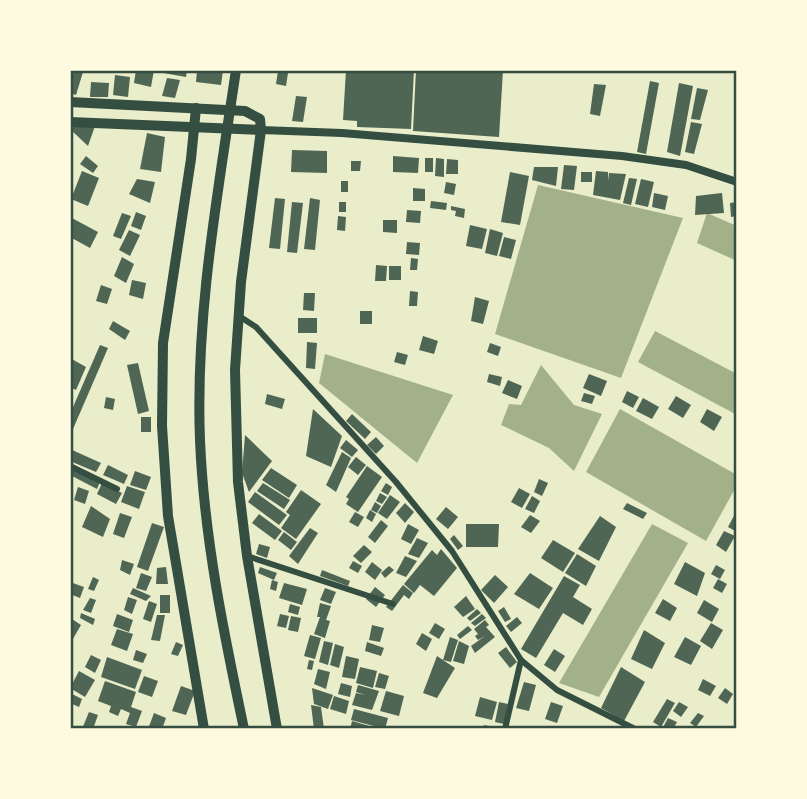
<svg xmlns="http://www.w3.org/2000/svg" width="807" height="799" font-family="Karla,sans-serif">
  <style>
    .water { fill: #a3b18a }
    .building { fill: #4f6655 }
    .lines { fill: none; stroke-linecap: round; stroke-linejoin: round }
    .minor { stroke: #344e41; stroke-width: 6 }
    .tertiary { stroke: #344e41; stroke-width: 8 }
    .primary { stroke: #344e41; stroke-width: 10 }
    .trunk { stroke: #344e41; stroke-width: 10 }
    .neatline { fill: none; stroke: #344e41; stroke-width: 2.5 }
  </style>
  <rect width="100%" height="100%" fill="#e9edc9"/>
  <g class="water">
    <polygon points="538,185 683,218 621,378 495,334"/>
    <polygon points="707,213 737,226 737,261 697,243"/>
    <polygon points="655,331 737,374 737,415 638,362"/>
    <polygon points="325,354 453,395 417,463 319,383"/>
    <polygon points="541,365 574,405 602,414 574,471 549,448 501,425 509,404 521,405"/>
    <polygon points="620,409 737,475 737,485 706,541 586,472"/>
    <polygon points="652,524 688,543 599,697 559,683"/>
  </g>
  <g class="building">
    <polygon points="70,70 83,72 76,95 70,93"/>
    <polygon points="136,70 154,70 151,87 134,83"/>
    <polygon points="164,70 187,70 186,77 163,73"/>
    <polygon points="197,70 223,70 221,85 196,82"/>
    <polygon points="346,70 414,70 411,129 357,127 357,121 343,120"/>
    <polygon points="416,70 503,70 499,137 413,131"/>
    <polygon points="278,71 288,73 286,86 276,84"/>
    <polygon points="115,75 130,77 128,97 113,95"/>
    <polygon points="167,78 180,80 175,98 162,96"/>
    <polygon points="650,81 659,83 646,154 637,152"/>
    <polygon points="91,82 109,83 108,97 90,97"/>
    <polygon points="679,83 693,86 680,156 667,152"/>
    <polygon points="594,84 606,85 600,116 590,114"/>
    <polygon points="697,88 708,90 700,120 691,119"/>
    <polygon points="296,96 307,97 303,122 292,121"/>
    <polygon points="691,122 702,124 694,154 685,152"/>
    <polygon points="95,126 88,146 70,129 70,127"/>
    <polygon points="147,133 165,137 161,172 140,169"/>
    <polygon points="292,150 327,151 327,173 291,172"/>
    <polygon points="86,156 98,166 93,173 80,164"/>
    <polygon points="393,156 419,158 418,173 393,172"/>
    <rect x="425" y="158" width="8" height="14"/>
    <polygon points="436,158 444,159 444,177 435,176"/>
    <polygon points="447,159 458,160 458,174 446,174"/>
    <polygon points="351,161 361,161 360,171 351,171"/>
    <polygon points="564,165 577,166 574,190 561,189"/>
    <polygon points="534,167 558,167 556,186 532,180"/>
    <polygon points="82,171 99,178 88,206 71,199"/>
    <polygon points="596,171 608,172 608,181 609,173 626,174 620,200 593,195"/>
    <polygon points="510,172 529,176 520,225 501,222"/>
    <rect x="581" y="172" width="11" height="10"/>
    <polygon points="629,178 637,179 631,205 623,203"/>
    <polygon points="137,179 155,182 150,203 129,194"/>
    <polygon points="641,179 654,182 648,207 635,204"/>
    <rect x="341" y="181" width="7" height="11"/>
    <polygon points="446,182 456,184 454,195 444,193"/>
    <polygon points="413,188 425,189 425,201 413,201"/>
    <polygon points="654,193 668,196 665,210 652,207"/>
    <polygon points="722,193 724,213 695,215 696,196"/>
    <polygon points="275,198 285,199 280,249 269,248"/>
    <polygon points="310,198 320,200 315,250 304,249"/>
    <polygon points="431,201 447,203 446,210 430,208"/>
    <polygon points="292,202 303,203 297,253 287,252"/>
    <rect x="339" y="202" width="7" height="10"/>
    <polygon points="737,202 737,216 731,217 730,203"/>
    <polygon points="451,206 465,209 464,218 455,216 456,211 451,210"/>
    <polygon points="407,210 421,211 420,223 406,222"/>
    <polygon points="136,212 146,216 141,230 131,226"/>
    <polygon points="122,213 131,216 121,239 113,236"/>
    <polygon points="338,216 346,217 345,231 337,230"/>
    <polygon points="70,217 98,232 90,248 70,237"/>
    <polygon points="383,220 397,220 397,233 383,232"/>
    <polygon points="470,225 487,229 482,249 466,246"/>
    <polygon points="490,229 503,233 497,256 485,253"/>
    <polygon points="129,230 140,235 130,256 119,250"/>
    <polygon points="504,237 516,240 511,259 499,256"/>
    <polygon points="407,242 420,243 419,255 406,254"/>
    <polygon points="122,257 134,264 126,283 114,276"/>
    <polygon points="411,258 418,259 417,270 410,270"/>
    <polygon points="376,265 387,266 386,281 375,281"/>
    <rect x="389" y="266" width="12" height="14"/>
    <polygon points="132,280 146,283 143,299 129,295"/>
    <polygon points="101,285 112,289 107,304 96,301"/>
    <polygon points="410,291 418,292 417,306 409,306"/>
    <polygon points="304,293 315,293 314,311 303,310"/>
    <polygon points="475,297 489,301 483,324 471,321"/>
    <rect x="360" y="311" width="12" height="13"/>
    <rect x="298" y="318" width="19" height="15"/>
    <polygon points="113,321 130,331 125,340 109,329"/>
    <polygon points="423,336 438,341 434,354 419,350"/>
    <polygon points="307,342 317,343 315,369 306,368"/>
    <polygon points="490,343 501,347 498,356 487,352"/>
    <polygon points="100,345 108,348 70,436 70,414"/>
    <polygon points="397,352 408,355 405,365 394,362"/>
    <polygon points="70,358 86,367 76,390 70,387"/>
    <polygon points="138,363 149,411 138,414 127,365"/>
    <polygon points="489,374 502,377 500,386 487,382"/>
    <polygon points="589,374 607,381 601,396 583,388"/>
    <polygon points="508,380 522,386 517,399 502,393"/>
    <polygon points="627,391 639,397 633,408 622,402"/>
    <polygon points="584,393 595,396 592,404 581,401"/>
    <polygon points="267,394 285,399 282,409 265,404"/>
    <polygon points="676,396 691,405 683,418 668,409"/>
    <polygon points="106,397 115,399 113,410 104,408"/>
    <polygon points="643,398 659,407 652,419 636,411"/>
    <polygon points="313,409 342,436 331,467 306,456"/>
    <polygon points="707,409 722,417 714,431 700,422"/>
    <polygon points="352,414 371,432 365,439 346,421"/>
    <rect x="141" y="417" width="10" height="15"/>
    <polygon points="245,435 272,461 249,492 242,473"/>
    <polygon points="376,437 384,446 376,454 367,445"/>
    <polygon points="346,440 358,450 352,457 340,448"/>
    <polygon points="70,449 101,463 96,472 70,461"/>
    <polygon points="342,452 351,458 336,492 326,485"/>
    <polygon points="356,457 366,465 358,475 348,467"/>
    <polygon points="108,465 128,475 124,484 103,475"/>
    <polygon points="367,466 382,477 358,512 346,504 349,499 346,497"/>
    <polygon points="271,468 297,485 289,498 262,480"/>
    <polygon points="70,469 100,482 97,489 70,475"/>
    <polygon points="135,471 151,477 146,490 130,485"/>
    <polygon points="539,479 548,483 542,496 534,492"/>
    <polygon points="102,483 122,493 116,504 97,494"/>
    <polygon points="263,483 290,500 284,509 257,491"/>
    <polygon points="386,483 392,487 388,495 381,491"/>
    <polygon points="127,486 145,492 139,509 121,502"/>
    <polygon points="78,487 89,491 85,504 74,500"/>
    <polygon points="519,488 530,494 522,508 511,502"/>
    <polygon points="301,490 321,504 296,539 281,528 290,515 286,512"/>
    <polygon points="255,492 287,515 279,525 248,502"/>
    <polygon points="380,493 387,497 382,504 376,501"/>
    <polygon points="390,495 400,502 387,519 378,513"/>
    <polygon points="532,496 540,501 534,513 525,509"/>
    <polygon points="375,502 381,506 377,513 371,510"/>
    <polygon points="405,503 414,512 405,523 396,513"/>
    <polygon points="627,503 647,513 643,519 623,509"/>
    <polygon points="91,506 110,519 103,537 82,527"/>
    <polygon points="446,507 458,517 448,529 436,519"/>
    <polygon points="370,510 376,514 372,522 366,518"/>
    <polygon points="737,510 737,532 728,527"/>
    <polygon points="355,512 364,517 358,527 349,522"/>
    <polygon points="120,513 132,517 124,538 113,534"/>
    <polygon points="259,514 282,531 275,540 252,523"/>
    <polygon points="530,515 540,521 531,533 521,527"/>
    <polygon points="600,516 616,527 599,561 578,549"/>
    <polygon points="381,520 388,526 375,543 368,537"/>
    <polygon points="152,523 164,527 148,571 137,567"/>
    <polygon points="408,524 419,530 411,544 401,539"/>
    <polygon points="466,524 499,524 498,547 466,547"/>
    <polygon points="310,528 318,533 298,564 289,556"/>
    <polygon points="724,531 735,536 726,552 716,545"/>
    <polygon points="284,532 297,542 291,550 278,540"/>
    <polygon points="454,535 463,546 458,550 450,539"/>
    <polygon points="417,538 428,543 419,558 408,554"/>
    <polygon points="553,540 575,553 563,572 541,558"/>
    <polygon points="259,544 270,547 267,558 256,554"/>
    <polygon points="364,545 372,552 361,563 353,556"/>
    <polygon points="441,549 457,568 434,596 420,585 414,593 404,584 432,550 437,555"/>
    <polygon points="577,554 596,566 586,586 565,573"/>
    <polygon points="405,556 417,561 406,577 396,573"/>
    <polygon points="122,560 134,564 130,575 120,570"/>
    <polygon points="353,561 362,566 358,573 349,568"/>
    <polygon points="372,562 382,570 375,580 365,572"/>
    <polygon points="685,562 705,573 697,596 674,584"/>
    <polygon points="716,565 725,570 720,579 711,574"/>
    <polygon points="389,566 394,570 385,578 381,573"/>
    <polygon points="166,567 168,584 156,584 157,568"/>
    <polygon points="260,567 277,573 274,580 258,573"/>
    <polygon points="322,570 350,581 348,586 320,576"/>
    <polygon points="141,573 152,577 146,591 136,588"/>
    <polygon points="530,573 553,588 539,609 514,594"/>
    <polygon points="495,575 508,587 494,603 481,590"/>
    <polygon points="564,576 580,585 573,597 592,609 583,625 563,613 536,658 521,649"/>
    <polygon points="93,577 99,580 94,591 88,589"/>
    <polygon points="718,579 727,584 722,593 713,588"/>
    <polygon points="272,580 278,582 276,591 270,589"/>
    <polygon points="70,582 84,587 80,598 70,594"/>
    <polygon points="284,583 307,589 302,605 279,598"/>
    <polygon points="403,585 413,593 409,599 404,595 392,611 386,607"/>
    <polygon points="375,587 385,595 376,607 366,599"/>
    <polygon points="133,588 151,596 146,601 130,594"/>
    <polygon points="325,588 336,592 331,604 320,600"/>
    <rect x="160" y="595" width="10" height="18"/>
    <polygon points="466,596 475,609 463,617 454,607"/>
    <polygon points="128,597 137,600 132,614 124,610"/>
    <polygon points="90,598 96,600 91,613 83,610"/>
    <polygon points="663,599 677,608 670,621 655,613"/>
    <polygon points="704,600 719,609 712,622 697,613"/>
    <polygon points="149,601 157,604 151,622 143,619"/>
    <polygon points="320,603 331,606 326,620 330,621 325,638 314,634 320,617 317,617"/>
    <polygon points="290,604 300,607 298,615 288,612"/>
    <polygon points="504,607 511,619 505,622 498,611"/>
    <polygon points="477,609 481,613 470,621 467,618"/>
    <polygon points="81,613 95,619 93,625 80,618"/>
    <polygon points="117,614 133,620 129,632 113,626"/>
    <polygon points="280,614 289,616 286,628 277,626"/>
    <polygon points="482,614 486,618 475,626 471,623"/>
    <polygon points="157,615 165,615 160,641 151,640"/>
    <polygon points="291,616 301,618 298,632 288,630"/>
    <polygon points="517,617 522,623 511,632 506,626"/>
    <polygon points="72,619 81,625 70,644 70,622"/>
    <polygon points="485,620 489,625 486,627 495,637 475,653 471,646 485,636 478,640 475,636 478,634 474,629"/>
    <polygon points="435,623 445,629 439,639 429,633"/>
    <polygon points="711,623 723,630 712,649 700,641"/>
    <polygon points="372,625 384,628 380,642 369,640"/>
    <polygon points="468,626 472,630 460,639 457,635"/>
    <polygon points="117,629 133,634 127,651 111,645"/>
    <polygon points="644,630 665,643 652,669 631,659"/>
    <polygon points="422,633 432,639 426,651 416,644"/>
    <polygon points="310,635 321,638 315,659 304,656"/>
    <polygon points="450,637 458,640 451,662 443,660"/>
    <polygon points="685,637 701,646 691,665 674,657"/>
    <polygon points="324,641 333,643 328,665 319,662"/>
    <polygon points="459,641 469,646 464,664 453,661"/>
    <polygon points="176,642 183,645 178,656 171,654"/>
    <polygon points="367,642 384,648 381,656 365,651"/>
    <polygon points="335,644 344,647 339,668 330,665"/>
    <polygon points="506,647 517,662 510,668 498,653"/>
    <polygon points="554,649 565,656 555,672 544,665"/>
    <polygon points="136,650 147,654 143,663 133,660"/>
    <polygon points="91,655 101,660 95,673 85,667"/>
    <polygon points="346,656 359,659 355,679 342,677"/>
    <polygon points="437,656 455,668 437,698 423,693"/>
    <polygon points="107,657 142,670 135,689 101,677"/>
    <polygon points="309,660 314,661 312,670 307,669"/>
    <polygon points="360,667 377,671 373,688 356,683"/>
    <polygon points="621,667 645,682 624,721 601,708"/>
    <polygon points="318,669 330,672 326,689 314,684"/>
    <polygon points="79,671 95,680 85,697 70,688"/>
    <polygon points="379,673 389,676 385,689 375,687"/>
    <polygon points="144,676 158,681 152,697 138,692"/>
    <polygon points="703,679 716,686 710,696 698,690"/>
    <polygon points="105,681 136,692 131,707 142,711 136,727 126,724 130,713 121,709 118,716 109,712 111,706 98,701"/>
    <polygon points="524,682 536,685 529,711 516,708"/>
    <polygon points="341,683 352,686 350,697 338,694"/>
    <polygon points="358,685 379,691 372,710 352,705 356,693 365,695 356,692"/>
    <polygon points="181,686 195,691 186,715 172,711"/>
    <polygon points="312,688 333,695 328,709 314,704"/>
    <polygon points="725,688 733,694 727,704 718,698"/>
    <polygon points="386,691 404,696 399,716 380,711"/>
    <polygon points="70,693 82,699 79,707 70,703"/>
    <polygon points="334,696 349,701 346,714 330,709"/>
    <polygon points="480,697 497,702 492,720 475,716"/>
    <polygon points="667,699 675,703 661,727 653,722"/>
    <polygon points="499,702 508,704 504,724 495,722"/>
    <polygon points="551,702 563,706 557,723 545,719"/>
    <polygon points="679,702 688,707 681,717 673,711"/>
    <polygon points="311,705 321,707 324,729 314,729"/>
    <polygon points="354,709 388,718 385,729 351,720"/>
    <polygon points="89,712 98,715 93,729 82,729"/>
    <polygon points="154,713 166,718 162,729 148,729"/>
    <polygon points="698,713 704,716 696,727 690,723"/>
    <polygon points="668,718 677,722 673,729 662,729"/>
    <polygon points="352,721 377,728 377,729 350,729"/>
    <polygon points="484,725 500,728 500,729 483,729"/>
  </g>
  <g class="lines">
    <g class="minor">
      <polyline points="239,316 256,327 396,482 452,551 521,660 557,690 635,729"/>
      <polyline points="70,466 117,489"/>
      <polyline points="247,556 393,604"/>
      <polyline points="505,729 521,660"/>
    </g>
    <polyline class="tertiary" points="261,130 342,133 622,156 686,165 737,182"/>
    <polyline class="primary" points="70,102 245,111 260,119 261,130 70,122"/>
    <g class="trunk">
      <path d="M236 70C218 192 195 316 200 440 204 538 224 634 244 729"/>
      <polyline points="196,108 191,159 163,343 162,426 168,516 204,729"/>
      <polyline points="261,130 241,282 235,370 238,482 247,556 277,729"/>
    </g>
  </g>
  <rect width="807" height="799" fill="none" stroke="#fefae0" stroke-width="144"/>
  <rect x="72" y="72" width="663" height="655" class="neatline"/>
</svg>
